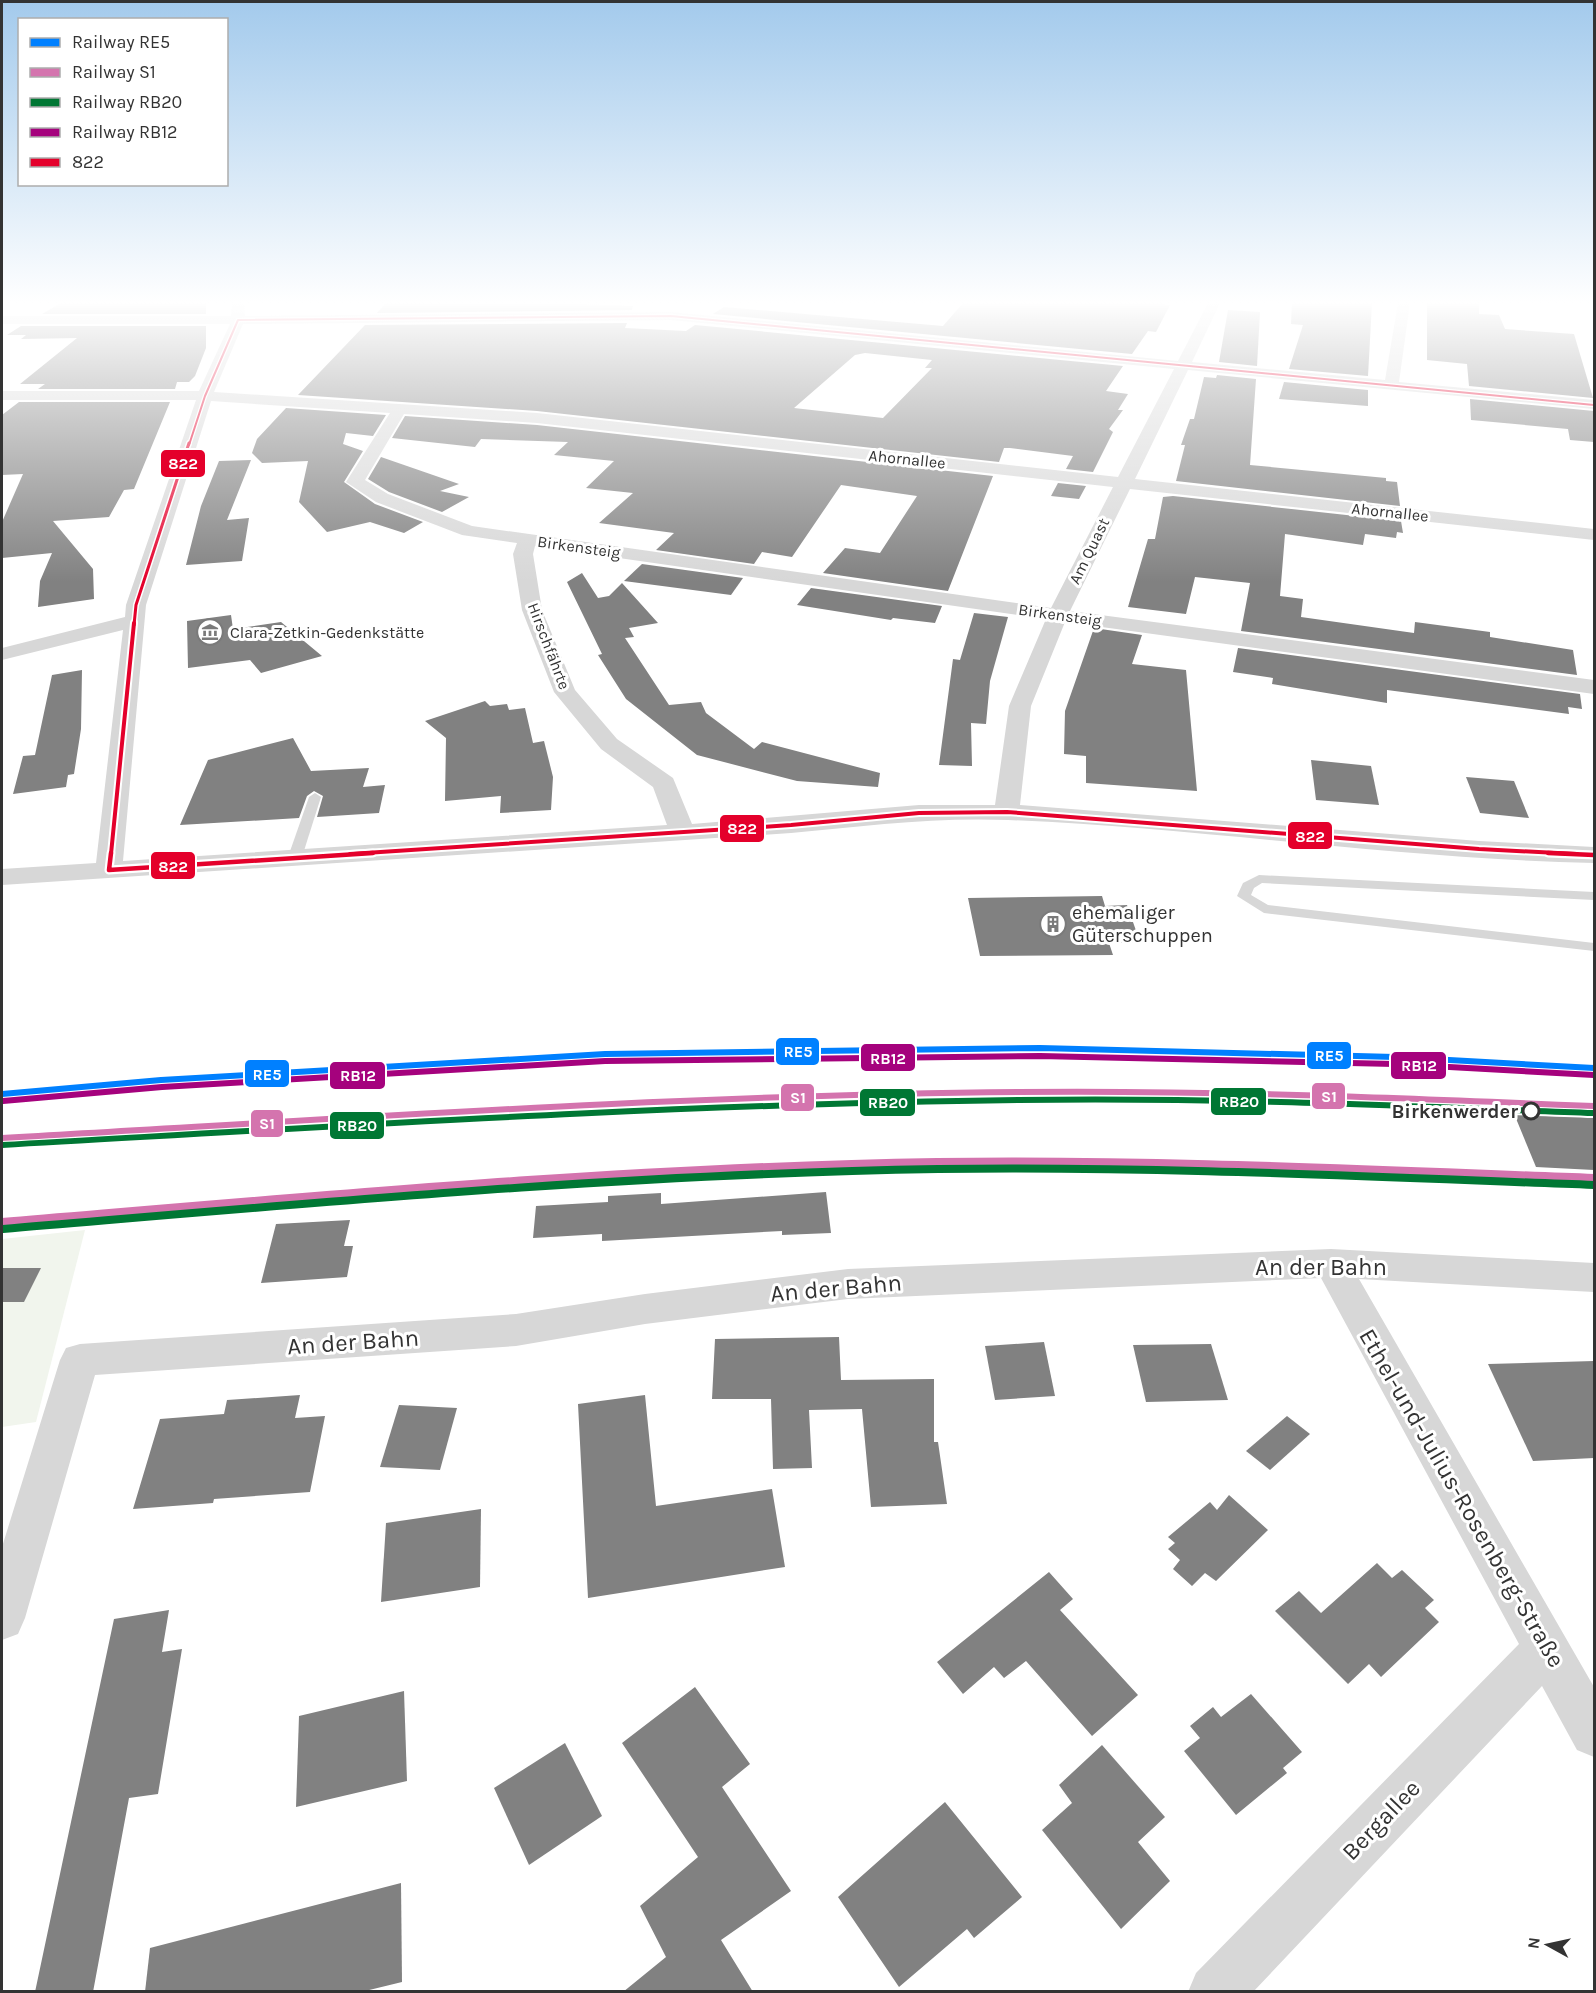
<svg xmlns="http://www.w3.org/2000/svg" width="1596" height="1993" font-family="Karla,sans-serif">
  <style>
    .green { fill: #f1f5ed }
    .building { fill: #818181; fill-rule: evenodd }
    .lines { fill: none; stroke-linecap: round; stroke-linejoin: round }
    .lane { fill: #d7d7d7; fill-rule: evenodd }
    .street { fill: #d7d7d7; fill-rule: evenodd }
    .bus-1-far3-casing { stroke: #fff; stroke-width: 4.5 }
    .bus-1-far2-casing { stroke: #fff; stroke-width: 6 }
    .bus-1-far1-casing { stroke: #fff; stroke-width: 8 }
    .bus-1-casing { stroke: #fff; stroke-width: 9 }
    .bus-1-far3 { stroke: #e4002b; stroke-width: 2 }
    .bus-1-far2 { stroke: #e4002b; stroke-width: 3 }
    .bus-1-far1 { stroke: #e4002b; stroke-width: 4 }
    .bus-1 { stroke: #e4002b; stroke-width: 4.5 }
    .rail-1-casing { stroke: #fff; stroke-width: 10 }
    .rail-2-far1-casing { stroke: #fff; stroke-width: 10 }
    .rail-2-casing { stroke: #fff; stroke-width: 12 }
    .rail-3-far1-casing { stroke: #fff; stroke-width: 10 }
    .rail-3-casing { stroke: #fff; stroke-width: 12 }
    .rail-4-casing { stroke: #fff; stroke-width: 10 }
    .rail-1 { stroke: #0080ff; stroke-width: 6 }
    .rail-2-far1 { stroke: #d474ae; stroke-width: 6 }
    .rail-2 { stroke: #d474ae; stroke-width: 8 }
    .rail-3-far1 { stroke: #007734; stroke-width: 6 }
    .rail-3 { stroke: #007734; stroke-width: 8 }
    .rail-4 { stroke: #a5027d; stroke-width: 6 }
    .stop-dot { fill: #fff; stroke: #333; stroke-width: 3 }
    .labels { text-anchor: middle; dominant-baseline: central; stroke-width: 6; stroke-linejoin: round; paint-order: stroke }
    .far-street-label { font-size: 16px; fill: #333; stroke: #fff }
    .far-poi-label { font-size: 16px; fill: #333; stroke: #fff; text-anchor: start }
    .poi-label { font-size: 20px; fill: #333; stroke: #fff; text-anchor: start }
    .stop-label { font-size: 20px; font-weight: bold; fill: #333; stroke: #fff; text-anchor: end }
    .near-street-label { font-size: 24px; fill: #333; stroke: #fff }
    .line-badge { stroke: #fff; stroke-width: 2 }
    .badge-label { font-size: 16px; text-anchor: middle; font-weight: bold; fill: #fff }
  </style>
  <rect width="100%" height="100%" fill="#fff"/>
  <polygon class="green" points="85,1230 36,1422 2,1427 2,1239"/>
  <g class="building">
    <polygon points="61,303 206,303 206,314 42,314"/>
    <polygon points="386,303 575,304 633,306 632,310 377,313"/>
    <polygon points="963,303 1165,303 1164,305 1170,305 1156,332 1148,331 1132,354 713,314 724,307 943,326"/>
    <polygon points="1292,303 1372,303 1368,376 1289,369 1303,325 1291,324"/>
    <polygon points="1427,303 1479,303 1479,314 1499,315 1505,329 1574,334 1593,398 1469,386 1467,364 1427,360"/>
    <polygon points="1228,310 1260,312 1257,366 1219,362"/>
    <path d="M627 323 625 328 686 331 695 325 1123 366 1106 391 1128 394 1118 410H1123L1109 429 1113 432 1093 472 1066 469 1073 456 1010 448H1004L999 462 537 411 298 395 365 325ZM865 353 932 360 925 368H932L883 418 794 408 855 355Z"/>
    <polygon points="21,326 206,326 206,348 195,376 189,382 177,382 175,389 38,389 45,384 20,384 77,338 21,339 26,335 7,335"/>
    <polygon points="1217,375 1256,379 1250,465 1386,478 1386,481 1397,482 1400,506 1176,481 1185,445 1181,445 1190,419 1194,419 1204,377 1216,378"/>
    <polygon points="1284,382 1368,390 1368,406 1279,399"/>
    <polygon points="1470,399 1594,411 1594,442 1570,440 1568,429 1471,420"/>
    <polygon points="19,402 170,402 134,489 124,490 109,517 53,521 93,569 94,599 38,607 40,581 52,553 2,558 2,522 23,474 2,475 2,415"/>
    <polygon points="286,408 386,415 373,436 346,433 343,444 363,451 344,482 375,504 423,522 404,533 370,522 327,532 299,502 308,461 262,463 252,453 257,439"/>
    <polygon points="405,416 537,425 993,476 948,591 823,573 845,548 880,553 917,496 841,485 792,557 762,552 754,564 656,550 674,533 599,523 633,493 586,488 614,461 554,455 568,442 481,439 475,447 392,438"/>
    <polygon points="381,457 459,484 440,491 469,497 442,512 389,492 368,479"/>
    <polygon points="251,460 227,520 249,518 242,561 186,565 201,506 219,461"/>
    <polygon points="1058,483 1086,486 1079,499 1051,496"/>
    <polygon points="1173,496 1401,521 1403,533 1397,532 1396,538 1365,534 1363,545 1285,534 1280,596 1303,599 1301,617 1414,633 1415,622 1490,632 1490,637 1573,650 1577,675 1241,631 1250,583 1195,577 1186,614 1128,607 1148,539 1155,539 1163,497"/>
    <polygon points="642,564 743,578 731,595 624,581"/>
    <polygon points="582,573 598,598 609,596 622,583 658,623 629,628 634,637 625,638 669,705 701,702 706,713 754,749 762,742 880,773 878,787 797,781 697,755 626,699 598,655 602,654 567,582"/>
    <polygon points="811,588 942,606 935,623 893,618 891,620 797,605"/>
    <polygon points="974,613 1008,617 990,681 986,724 971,723 972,766 939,765 953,659 960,660"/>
    <polygon points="231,615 233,629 281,622 322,656 261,673 250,660 188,668 187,621"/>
    <polygon points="1094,628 1142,635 1132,664 1186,670 1197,791 1086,783 1086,756 1064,754 1065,711"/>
    <polygon points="1238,648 1580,694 1582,709 1568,707 1569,714 1387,690 1387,703 1272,684 1273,678 1233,672"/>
    <polygon points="82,670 81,729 74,774 68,775 66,787 13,794 23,756 35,755 52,675"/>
    <polygon points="485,701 490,706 507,704 509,710 525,708 533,743 544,741 553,777 551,810 500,813 501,796 445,801 446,738 425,721"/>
    <polygon points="293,738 311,771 369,768 363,787 385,785 379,813 317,817 323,796 314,791 307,796 299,818 180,825 208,760"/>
    <polygon points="1311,760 1371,766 1379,805 1316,800"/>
    <polygon points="1466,777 1514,781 1529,818 1480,813"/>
    <polygon points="1102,896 1105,906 1127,905 1140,942 1109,943 1113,955 980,956 968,898"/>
    <polygon points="1510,1104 1594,1109 1594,1170 1536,1167"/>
    <polygon points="826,1192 831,1233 782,1235 782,1231 602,1241 602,1234 533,1238 536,1206 608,1202 608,1196 661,1193 661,1204"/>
    <polygon points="350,1220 344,1246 353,1246 347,1277 261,1283 276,1224"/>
    <polygon points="2,1268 41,1268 24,1302 2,1302"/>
    <polygon points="839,1337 841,1380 934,1379 934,1442 938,1442 947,1504 871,1507 862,1409 809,1410 812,1468 773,1469 771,1399 712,1399 715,1339"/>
    <polygon points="1044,1342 1055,1396 995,1400 985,1346"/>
    <polygon points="1211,1344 1228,1400 1146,1402 1133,1345"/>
    <polygon points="1594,1361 1594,1458 1533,1461 1488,1364"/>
    <polygon points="300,1395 295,1418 325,1416 310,1492 214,1499 213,1503 133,1509 160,1419 224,1414 227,1400"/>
    <polygon points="645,1395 656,1506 772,1489 785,1567 588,1598 578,1404"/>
    <polygon points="399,1405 457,1408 440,1470 380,1467"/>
    <polygon points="1287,1416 1310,1434 1270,1470 1246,1451"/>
    <polygon points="1229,1495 1268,1530 1216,1581 1205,1573 1192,1586 1173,1569 1180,1560 1168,1549 1175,1543 1168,1537 1210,1502 1217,1510"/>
    <polygon points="481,1509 480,1587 381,1602 386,1523"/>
    <polygon points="1377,1563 1392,1578 1402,1570 1434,1600 1425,1608 1439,1622 1381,1677 1369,1664 1348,1684 1275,1611 1299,1591 1321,1613"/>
    <polygon points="1049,1572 1073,1599 1060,1610 1138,1695 1092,1736 1026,1661 1004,1678 994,1667 963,1694 937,1662"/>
    <polygon points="169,1610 162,1652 182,1649 158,1794 129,1798 93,1992 35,1992 114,1619"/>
    <polygon points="695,1687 750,1764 722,1787 791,1891 721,1940 753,1992 623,1992 666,1957 640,1906 698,1857 622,1743"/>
    <polygon points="404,1691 407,1781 296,1807 299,1716"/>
    <polygon points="1251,1694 1302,1752 1283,1768 1287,1773 1236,1815 1184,1751 1200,1738 1190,1726 1213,1707 1221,1717"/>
    <polygon points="565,1743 602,1816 529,1865 494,1788"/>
    <polygon points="1102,1745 1165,1817 1138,1842 1170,1881 1121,1929 1042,1830 1072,1803 1059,1785"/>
    <polygon points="945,1802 1022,1897 974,1938 967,1929 899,1987 838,1897"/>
    <polygon points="401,1883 402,1982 361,1992 145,1992 150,1948"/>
  </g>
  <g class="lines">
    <g class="lane">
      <polygon points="315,793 321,797 302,857 300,860 290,860 288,857 309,797"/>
      <polygon points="1259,875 1594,892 1594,900 1262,883 1254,888 1251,895 1268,905 1594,943 1594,951 1264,913 1237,896 1243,883"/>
    </g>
    <g class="street">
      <path d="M232 303H244L245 316 671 312 1178 361 1208 303H1220L1192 362 1385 380 1398 303H1410L1399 382 1594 400V409L1188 370 1135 479 1594 529V540L1130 489 1070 611 1594 680V694L1065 622 1031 706 1020 805 1479 841 1594 847V863C1398 859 1204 828 1008 820 935 817 863 826 791 833L2 885V869L96 863 123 630 2 660V648L125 617 126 605 196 400H2V391H199L230 324H2V316H231ZM671 320 1174 369 1118 477 537 413 214 392 243 324ZM211 401 390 413 346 482 376 502 462 535 517 543 513 554 522 610 554 692 601 749 653 787 667 825 123 861 146 605ZM404 414 537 423 1113 487 1051 608 472 526 388 494 365 480ZM535 546 1046 619 1009 706 995 805H919L692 824 673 778 617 739 575 690 542 610 533 554Z"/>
      <polygon points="1331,1249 1594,1263 1594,1292 1359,1279 1594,1687 1594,1757 1577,1750 1542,1686 1253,1992 1188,1992 1196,1973 1519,1644 1321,1278 848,1299 645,1324 516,1346 95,1375 25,1618 18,1634 2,1640 2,1547 60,1360 66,1348 80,1344 516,1314 645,1294 848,1269"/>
    </g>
    <g class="bus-1-far3-casing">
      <polyline id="bus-1-far3" points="189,445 205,396 238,320 671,316 1594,405"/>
    </g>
    <g class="bus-1-far2-casing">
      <polyline id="bus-1-far2" points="134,625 136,605 189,443"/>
    </g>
    <g class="bus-1-far1-casing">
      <g id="bus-1-far1">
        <polyline points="111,854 134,623"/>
        <polyline points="350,854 791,825 919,813 1007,812 1479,849 1577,854"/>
      </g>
    </g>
    <g class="bus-1-casing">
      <g id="bus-1">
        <polyline points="111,853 109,870 373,853"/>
        <polyline points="1548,853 1594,855"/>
      </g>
    </g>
    <use href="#bus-1-far3" class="bus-1-far3"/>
    <use href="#bus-1-far2" class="bus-1-far2"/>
    <use href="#bus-1-far1" class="bus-1-far1"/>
    <use href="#bus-1" class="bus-1"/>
    <g class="rail-1-casing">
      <polyline id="rail-1" points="2,1094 161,1080 605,1054 1040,1048 1395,1057 1594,1068"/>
    </g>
    <g class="rail-2-far1-casing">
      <path id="rail-2-far1" d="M2 1138C340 1119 679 1095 1018 1092 1210 1090 1402 1098 1594 1106"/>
    </g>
    <g class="rail-2-casing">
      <path id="rail-2" d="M2 1222C313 1196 625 1167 937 1162 1156 1159 1375 1170 1594 1178"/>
    </g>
    <g class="rail-3-far1-casing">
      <path id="rail-3-far1" d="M2 1145C340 1126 679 1104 1018 1100 1210 1097 1402 1106 1594 1113"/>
    </g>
    <g class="rail-3-casing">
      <path id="rail-3" d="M3 1229C314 1203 625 1174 938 1169 1157 1166 1375 1177 1594 1185"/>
    </g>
    <g class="rail-4-casing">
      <polyline id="rail-4" points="3,1101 162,1087 605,1061 1040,1056 1395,1064 1594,1075"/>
    </g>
    <use href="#rail-1" class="rail-1"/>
    <use href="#rail-2-far1" class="rail-2-far1"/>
    <use href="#rail-2" class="rail-2"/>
    <use href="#rail-3-far1" class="rail-3-far1"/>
    <use href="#rail-3" class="rail-3"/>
    <use href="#rail-4" class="rail-4"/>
  </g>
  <linearGradient id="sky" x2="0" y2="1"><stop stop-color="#a3caec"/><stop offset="0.52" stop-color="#fff"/><stop offset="1" stop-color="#fff" stop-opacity="0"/></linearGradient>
  <rect width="1596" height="582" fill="url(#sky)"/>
  <defs>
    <g id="museum-ring" transform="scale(1.35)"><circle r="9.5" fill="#fff" stroke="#7a7a7a" stroke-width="1.5"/><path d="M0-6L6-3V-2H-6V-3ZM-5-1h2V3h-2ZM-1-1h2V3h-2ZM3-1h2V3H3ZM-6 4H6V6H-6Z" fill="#7a7a7a"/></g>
    <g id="building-ring" transform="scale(1.35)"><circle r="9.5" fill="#fff" stroke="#7a7a7a" stroke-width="1.5"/><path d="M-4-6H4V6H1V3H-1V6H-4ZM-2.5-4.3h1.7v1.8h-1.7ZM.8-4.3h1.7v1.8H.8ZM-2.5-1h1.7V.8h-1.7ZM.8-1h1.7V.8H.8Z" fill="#7a7a7a"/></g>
  </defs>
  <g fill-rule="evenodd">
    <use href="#museum-ring" x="210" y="632"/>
    <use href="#building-ring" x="1053" y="924"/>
  </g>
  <circle class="stop-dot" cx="1531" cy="1111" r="8"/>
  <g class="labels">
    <g class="far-street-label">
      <text transform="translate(907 459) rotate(6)">Ahornallee</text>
      <text transform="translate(1390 512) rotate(6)">Ahornallee</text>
      <text transform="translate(579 547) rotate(8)">Birkensteig</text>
      <text transform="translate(1089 551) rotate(-64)">Am Quast</text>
      <text transform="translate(1060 615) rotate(8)">Birkensteig</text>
      <text transform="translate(549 646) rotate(69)">Hirschfährte</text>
    </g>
    <g class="far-poi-label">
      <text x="230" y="632">Clara-Zetkin-Gedenkstätte</text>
    </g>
    <g class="poi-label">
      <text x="1072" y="912">ehemaliger<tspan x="1072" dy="23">Güterschuppen</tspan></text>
    </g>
    <g class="stop-label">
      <text x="1518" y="1111">Birkenwerder</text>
    </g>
    <g class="near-street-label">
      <text x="1321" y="1267">An der Bahn</text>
      <text transform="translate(836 1288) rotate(-5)">An der Bahn</text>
      <text transform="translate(353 1342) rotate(-4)">An der Bahn</text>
      <text transform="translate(1462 1498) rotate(60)">Ethel-und-Julius-Rosenberg-Straße</text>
      <text transform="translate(1381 1820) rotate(-46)">Bergallee</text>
    </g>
  </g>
  <g class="line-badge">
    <rect x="160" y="449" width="46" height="29" rx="6" fill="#e4002b"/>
    <rect x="719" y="814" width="46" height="29" rx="6" fill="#e4002b"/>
    <rect x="1287" y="821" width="46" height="29" rx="6" fill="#e4002b"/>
    <rect x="150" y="851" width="46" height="29" rx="6" fill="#e4002b"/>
    <rect x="775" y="1037" width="45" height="29" rx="6" fill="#0080ff"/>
    <rect x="1306" y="1041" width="46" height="29" rx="6" fill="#0080ff"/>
    <rect x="860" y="1043" width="56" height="29" rx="6" fill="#a5027d"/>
    <rect x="1390" y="1051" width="57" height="29" rx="6" fill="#a5027d"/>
    <rect x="244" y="1059" width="46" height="29" rx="6" fill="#0080ff"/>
    <rect x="329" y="1061" width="57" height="29" rx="6" fill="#a5027d"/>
    <rect x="1311" y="1082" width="35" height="28" rx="6" fill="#d474ae"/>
    <rect x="780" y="1083" width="35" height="29" rx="6" fill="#d474ae"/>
    <rect x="1210" y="1087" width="57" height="29" rx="6" fill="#007734"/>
    <rect x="859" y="1088" width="57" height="29" rx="6" fill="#007734"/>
    <rect x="250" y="1109" width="34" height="29" rx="6" fill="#d474ae"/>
    <rect x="329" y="1111" width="56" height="29" rx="6" fill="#007734"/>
  </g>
  <g class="badge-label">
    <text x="183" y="469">822</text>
    <text x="742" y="834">822</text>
    <text x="1310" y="842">822</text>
    <text x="173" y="872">822</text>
    <text x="798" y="1057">RE5</text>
    <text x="1329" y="1061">RE5</text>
    <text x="888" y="1064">RB12</text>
    <text x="1419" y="1071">RB12</text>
    <text x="267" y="1080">RE5</text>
    <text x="358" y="1081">RB12</text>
    <text x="1329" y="1102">S1</text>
    <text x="798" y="1103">S1</text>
    <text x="1239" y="1107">RB20</text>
    <text x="888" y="1108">RB20</text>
    <text x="267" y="1129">S1</text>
    <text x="357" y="1131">RB20</text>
  </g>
  <rect width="1596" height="1993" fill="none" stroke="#333333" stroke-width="6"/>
  <rect x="18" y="18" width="210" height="168" fill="#ffffff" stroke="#adadad" stroke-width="1.5"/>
  <rect x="30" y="38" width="30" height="9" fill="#0080ff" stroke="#adadad" stroke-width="1.5"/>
  <text x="72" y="48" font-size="18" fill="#333333">Railway RE5</text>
  <rect x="30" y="68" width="30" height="9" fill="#d474ae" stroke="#adadad" stroke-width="1.5"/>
  <text x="72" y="78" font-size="18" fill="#333333">Railway S1</text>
  <rect x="30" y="98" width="30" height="9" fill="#007734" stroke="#adadad" stroke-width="1.5"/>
  <text x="72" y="108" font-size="18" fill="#333333">Railway RB20</text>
  <rect x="30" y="128" width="30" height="9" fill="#a5027d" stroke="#adadad" stroke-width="1.5"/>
  <text x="72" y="138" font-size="18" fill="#333333">Railway RB12</text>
  <rect x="30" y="158" width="30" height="9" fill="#e4002b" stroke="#adadad" stroke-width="1.5"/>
  <text x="72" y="168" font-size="18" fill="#333333">822</text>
  <g transform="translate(1548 1945) rotate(278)" stroke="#ffffff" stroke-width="4.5" paint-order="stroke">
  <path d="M0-4.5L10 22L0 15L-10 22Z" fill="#333333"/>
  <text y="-9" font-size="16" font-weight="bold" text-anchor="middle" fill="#333333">N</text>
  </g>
</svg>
